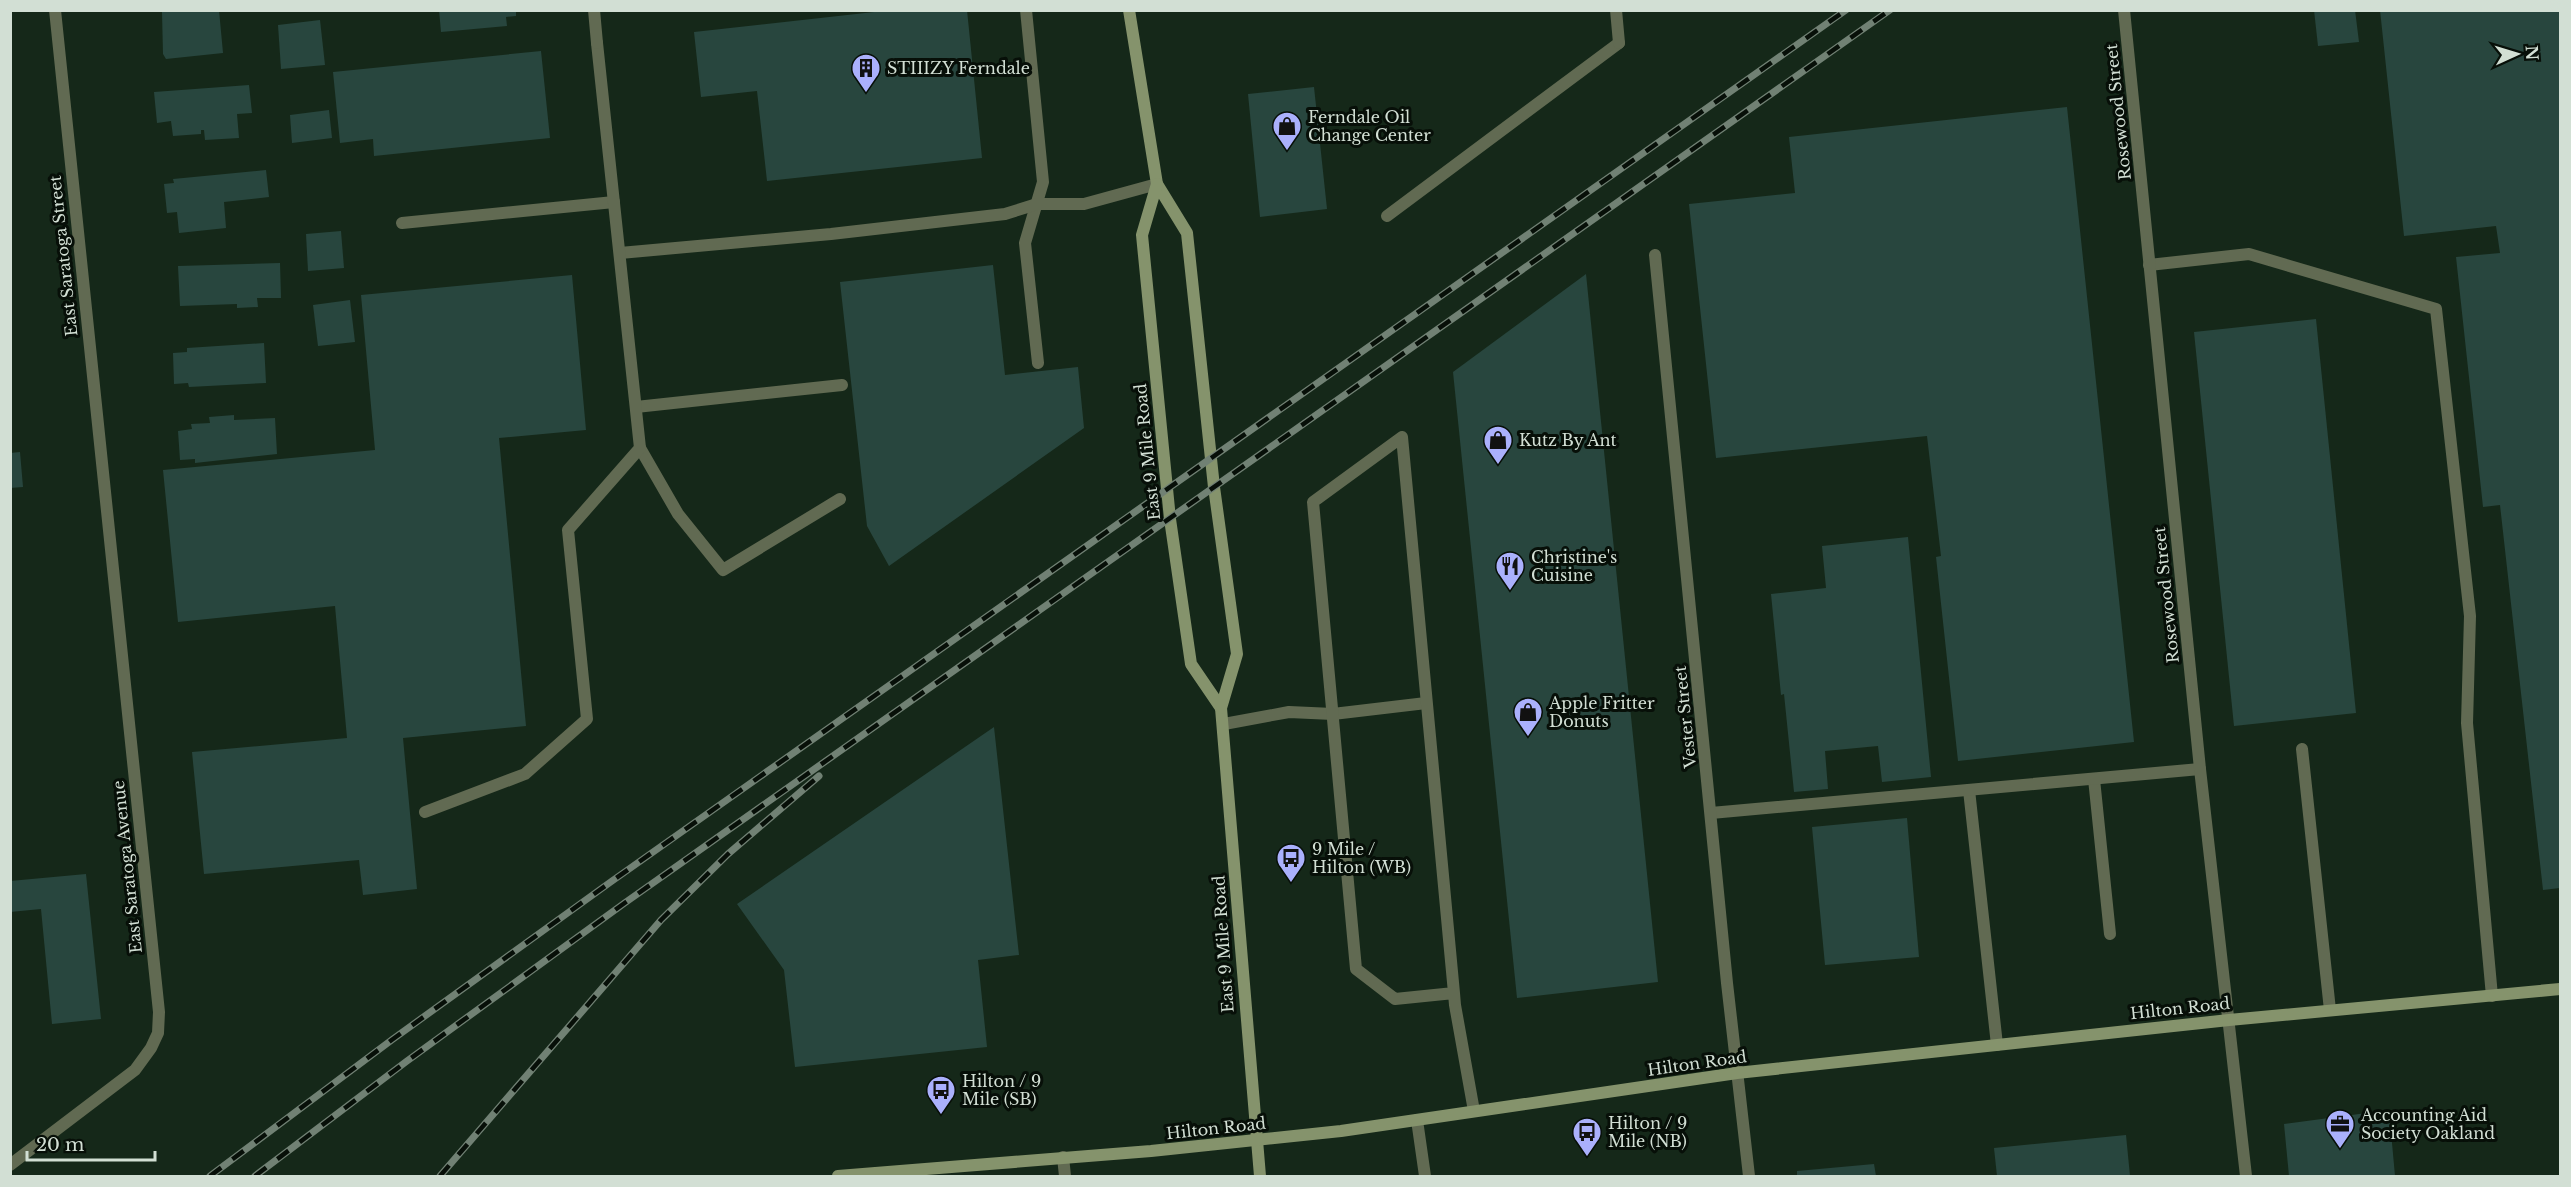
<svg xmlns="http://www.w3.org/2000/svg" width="2571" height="1187" font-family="'Libre Baskerville',serif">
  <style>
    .building { fill: #28463e }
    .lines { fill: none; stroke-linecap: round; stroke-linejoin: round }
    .lane { stroke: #616a52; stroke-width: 12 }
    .street { stroke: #616a52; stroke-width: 12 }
    .secondary { stroke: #85936c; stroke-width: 12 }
    .rail-casing { stroke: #718174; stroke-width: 7 }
    .rail { stroke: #070f08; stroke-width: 4.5; stroke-dasharray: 14; stroke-linecap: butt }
    .labels { text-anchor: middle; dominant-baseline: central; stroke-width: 6; stroke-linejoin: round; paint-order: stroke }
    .poi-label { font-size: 16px; fill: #d2dfd4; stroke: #070f08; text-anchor: start }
    .street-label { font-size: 16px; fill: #d2dfd4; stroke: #070f08 }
  </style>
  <rect width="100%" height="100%" fill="#152819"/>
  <g class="building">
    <polygon points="180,10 219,10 223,53 166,59 163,54 162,12"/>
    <polygon points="439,10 516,10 516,16 506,17 507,26 441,32"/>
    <polygon points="892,10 967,10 982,158 767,181 757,91 701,97 694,32"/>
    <polygon points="2314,10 2355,10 2359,42 2318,46"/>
    <polygon points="2380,10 2560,10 2560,888 2543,890 2500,505 2483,507 2456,257 2500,253 2496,226 2404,236"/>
    <polygon points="320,20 325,65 281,69 278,25"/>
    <polygon points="541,51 550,138 374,156 373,139 340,143 333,72"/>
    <polygon points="249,85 252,113 237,114 239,138 205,140 204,130 201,130 201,134 173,136 171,121 157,123 154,92"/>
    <polygon points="1314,87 1327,209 1260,217 1248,94"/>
    <polygon points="2067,107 2134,742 1958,761 1936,557 1941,556 1927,436 1716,458 1689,204 1795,193 1789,137"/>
    <polygon points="329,110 332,138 292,143 290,115"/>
    <polygon points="266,170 269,197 224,202 226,228 179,233 177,212 167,213 164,184 174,183 173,179"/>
    <polygon points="341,231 344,268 308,271 306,234"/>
    <polygon points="280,263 281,298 257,298 258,307 237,308 237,304 180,306 178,266"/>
    <polygon points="993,265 1005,375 1078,367 1084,428 889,566 867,526 840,282"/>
    <polygon points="1586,274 1658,982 1517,998 1453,372"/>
    <polygon points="572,275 586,430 499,438 526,726 403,738 417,889 363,895 359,860 204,874 192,752 347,738 335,606 178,622 163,470 375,450 361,295"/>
    <polygon points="350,300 355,342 318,346 313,305"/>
    <polygon points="2316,319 2356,713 2234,726 2194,332"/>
    <polygon points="264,343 266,383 189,387 188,383 174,384 173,353 187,352 187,348"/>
    <polygon points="234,415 234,420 275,418 277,454 195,463 195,459 180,460 178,431 192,429 191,424 210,423 209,417"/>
    <polygon points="20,452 23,487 10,488 10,453"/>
    <polygon points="1908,537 1931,777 1882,782 1878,746 1825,751 1828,789 1794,792 1784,694 1781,695 1771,594 1826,588 1822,546"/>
    <polygon points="994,727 1019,955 978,960 987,1047 795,1067 784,970 737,904"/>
    <polygon points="1907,818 1919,957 1825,965 1812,827"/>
    <polygon points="86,874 101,1019 52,1024 41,909 10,912 10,881"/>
    <polygon points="2389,1110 2395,1176 2289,1176 2284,1124"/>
    <polygon points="2126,1135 2130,1176 1997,1176 1994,1148"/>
    <polygon points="1874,1164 1876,1176 1797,1176 1797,1171"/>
  </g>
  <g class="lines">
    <g class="lane">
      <polyline points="1026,10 1043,182 1025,243 1038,363"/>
      <polyline points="1387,216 1619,43"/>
      <polyline points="402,223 614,202"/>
      <polyline points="620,253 831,234 1005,214 1037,204 1084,204 1157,184"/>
      <polyline points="2149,265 2249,254 2436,309 2470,616 2467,723 2492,996"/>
      <polyline points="636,407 842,385"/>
      <polyline points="640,448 678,514 723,570 840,499"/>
      <polyline points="1224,724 1289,712 1333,714 1426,703"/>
      <polyline points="2302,749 2330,1010"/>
      <polyline points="2094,779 2110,934"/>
      <polyline points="1969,790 1997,1045"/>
      <polyline points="425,812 525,774 587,719 568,530 640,448 597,43"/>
      <polyline points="1711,813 2200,769"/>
      <polyline points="1454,993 1395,999 1356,969 1313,502 1402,437 1454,993 1455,1005 1474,1111"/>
      <polyline points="1417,1120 1425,1176"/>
      <polyline points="1063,1157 1065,1176"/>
    </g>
    <g class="street">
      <polyline points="594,10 597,43"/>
      <polyline points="1616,10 1619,43"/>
      <polyline points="2124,10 2200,769 2246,1176"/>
      <polyline points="1655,255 1727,983 1749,1176"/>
      <polyline points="10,1165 135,1070 151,1048 158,1033 159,1012 55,10"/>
    </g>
    <g class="secondary">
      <polyline points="1129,10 1157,184 1187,233 1214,487 1237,654 1221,708 1260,1176"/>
      <polyline points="1157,184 1142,235 1170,519 1191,664 1221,708"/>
      <polyline points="838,1176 1151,1151 1341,1131 1737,1073 2229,1020 2560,989"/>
    </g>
    <g class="rail-casing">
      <g id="rail">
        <polyline points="210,1176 393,1039 612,881 1846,10"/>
        <polyline points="255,1176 407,1061 626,902 1890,10"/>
        <polyline points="440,1176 661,920 728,854 819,776"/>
      </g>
    </g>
    <use href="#rail" class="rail"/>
  </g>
  <defs>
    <g id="building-pin" transform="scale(1.5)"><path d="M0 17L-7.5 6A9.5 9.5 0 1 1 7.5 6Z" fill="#aab0fc" stroke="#070f08"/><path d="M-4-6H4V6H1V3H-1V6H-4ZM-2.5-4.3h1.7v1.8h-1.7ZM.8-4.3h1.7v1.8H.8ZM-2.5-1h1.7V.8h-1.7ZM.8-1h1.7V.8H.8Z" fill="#111"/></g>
    <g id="shop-pin" transform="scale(1.5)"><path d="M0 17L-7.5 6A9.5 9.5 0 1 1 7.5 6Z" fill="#aab0fc" stroke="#070f08"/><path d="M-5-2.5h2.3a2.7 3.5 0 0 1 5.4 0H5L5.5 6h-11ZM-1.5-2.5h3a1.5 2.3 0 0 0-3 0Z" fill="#111"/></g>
    <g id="restaurant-pin" transform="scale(1.5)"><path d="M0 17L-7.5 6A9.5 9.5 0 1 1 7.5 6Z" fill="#aab0fc" stroke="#070f08"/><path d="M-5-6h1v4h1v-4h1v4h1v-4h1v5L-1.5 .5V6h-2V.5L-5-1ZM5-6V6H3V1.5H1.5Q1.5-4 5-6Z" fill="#111"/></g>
    <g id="bus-pin" transform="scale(1.5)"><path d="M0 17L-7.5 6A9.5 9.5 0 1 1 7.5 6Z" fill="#aab0fc" stroke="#070f08"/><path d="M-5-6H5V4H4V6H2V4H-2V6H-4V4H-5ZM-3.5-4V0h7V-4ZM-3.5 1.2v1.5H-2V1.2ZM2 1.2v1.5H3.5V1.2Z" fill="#111"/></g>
    <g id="office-pin" transform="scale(1.5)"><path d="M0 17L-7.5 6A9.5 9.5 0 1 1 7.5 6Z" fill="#aab0fc" stroke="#070f08"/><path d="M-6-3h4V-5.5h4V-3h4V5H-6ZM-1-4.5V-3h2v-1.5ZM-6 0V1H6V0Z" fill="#111"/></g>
  </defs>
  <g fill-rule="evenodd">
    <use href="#building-pin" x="866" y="68"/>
    <use href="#shop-pin" x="1287" y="126"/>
    <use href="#shop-pin" x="1498" y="440"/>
    <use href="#restaurant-pin" x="1510" y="566"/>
    <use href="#shop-pin" x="1528" y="712"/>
    <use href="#bus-pin" x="1291" y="858"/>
    <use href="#bus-pin" x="941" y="1090"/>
    <use href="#office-pin" x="2340" y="1124"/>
    <use href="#bus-pin" x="1587" y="1132"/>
  </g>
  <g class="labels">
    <g class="poi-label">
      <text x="887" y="68">STIIIZY Ferndale</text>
      <text x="1308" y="117">Ferndale Oil<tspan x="1308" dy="18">Change Center</tspan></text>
      <text x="1519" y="440">Kutz By Ant</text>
      <text x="1531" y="557">Christine's<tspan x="1531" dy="18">Cuisine</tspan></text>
      <text x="1549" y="703">Apple Fritter<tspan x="1549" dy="18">Donuts</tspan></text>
      <text x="1312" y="849">9 Mile /<tspan x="1312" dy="18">Hilton (WB)</tspan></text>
      <text x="962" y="1081">Hilton / 9<tspan x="962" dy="18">Mile (SB)</tspan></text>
      <text x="2361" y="1115">Accounting Aid<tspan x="2361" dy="18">Society Oakland</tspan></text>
      <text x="1608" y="1123">Hilton / 9<tspan x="1608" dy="18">Mile (NB)</tspan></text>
    </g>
    <g class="street-label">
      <text transform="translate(2118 112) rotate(-96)">Rosewood Street</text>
      <text transform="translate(63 256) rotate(-96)">East Saratoga Street</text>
      <text transform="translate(1147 452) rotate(-96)">East 9 Mile Road</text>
      <text transform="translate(2166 595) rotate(-96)">Rosewood Street</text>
      <text transform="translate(1685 717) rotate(-96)">Vester Street</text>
      <text transform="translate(127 867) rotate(-96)">East Saratoga Avenue</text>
      <text transform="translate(1223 944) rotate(-94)">East 9 Mile Road</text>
      <text transform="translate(2180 1008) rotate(-6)">Hilton Road</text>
      <text transform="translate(1697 1063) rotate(-8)">Hilton Road</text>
      <text transform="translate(1216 1128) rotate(-6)">Hilton Road</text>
    </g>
  </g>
  <rect width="2571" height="1187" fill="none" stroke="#d2dfd4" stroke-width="24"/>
  <g transform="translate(2517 54) rotate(86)" stroke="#070f08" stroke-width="4.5" paint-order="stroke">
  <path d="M0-4.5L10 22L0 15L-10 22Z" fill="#d2dfd4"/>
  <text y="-9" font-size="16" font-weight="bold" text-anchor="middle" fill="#d2dfd4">N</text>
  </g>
  <path d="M27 1151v9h128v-9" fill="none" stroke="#d2dfd4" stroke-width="3"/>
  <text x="36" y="1151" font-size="18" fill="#d2dfd4" stroke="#070f08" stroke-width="4.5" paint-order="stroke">20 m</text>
</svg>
